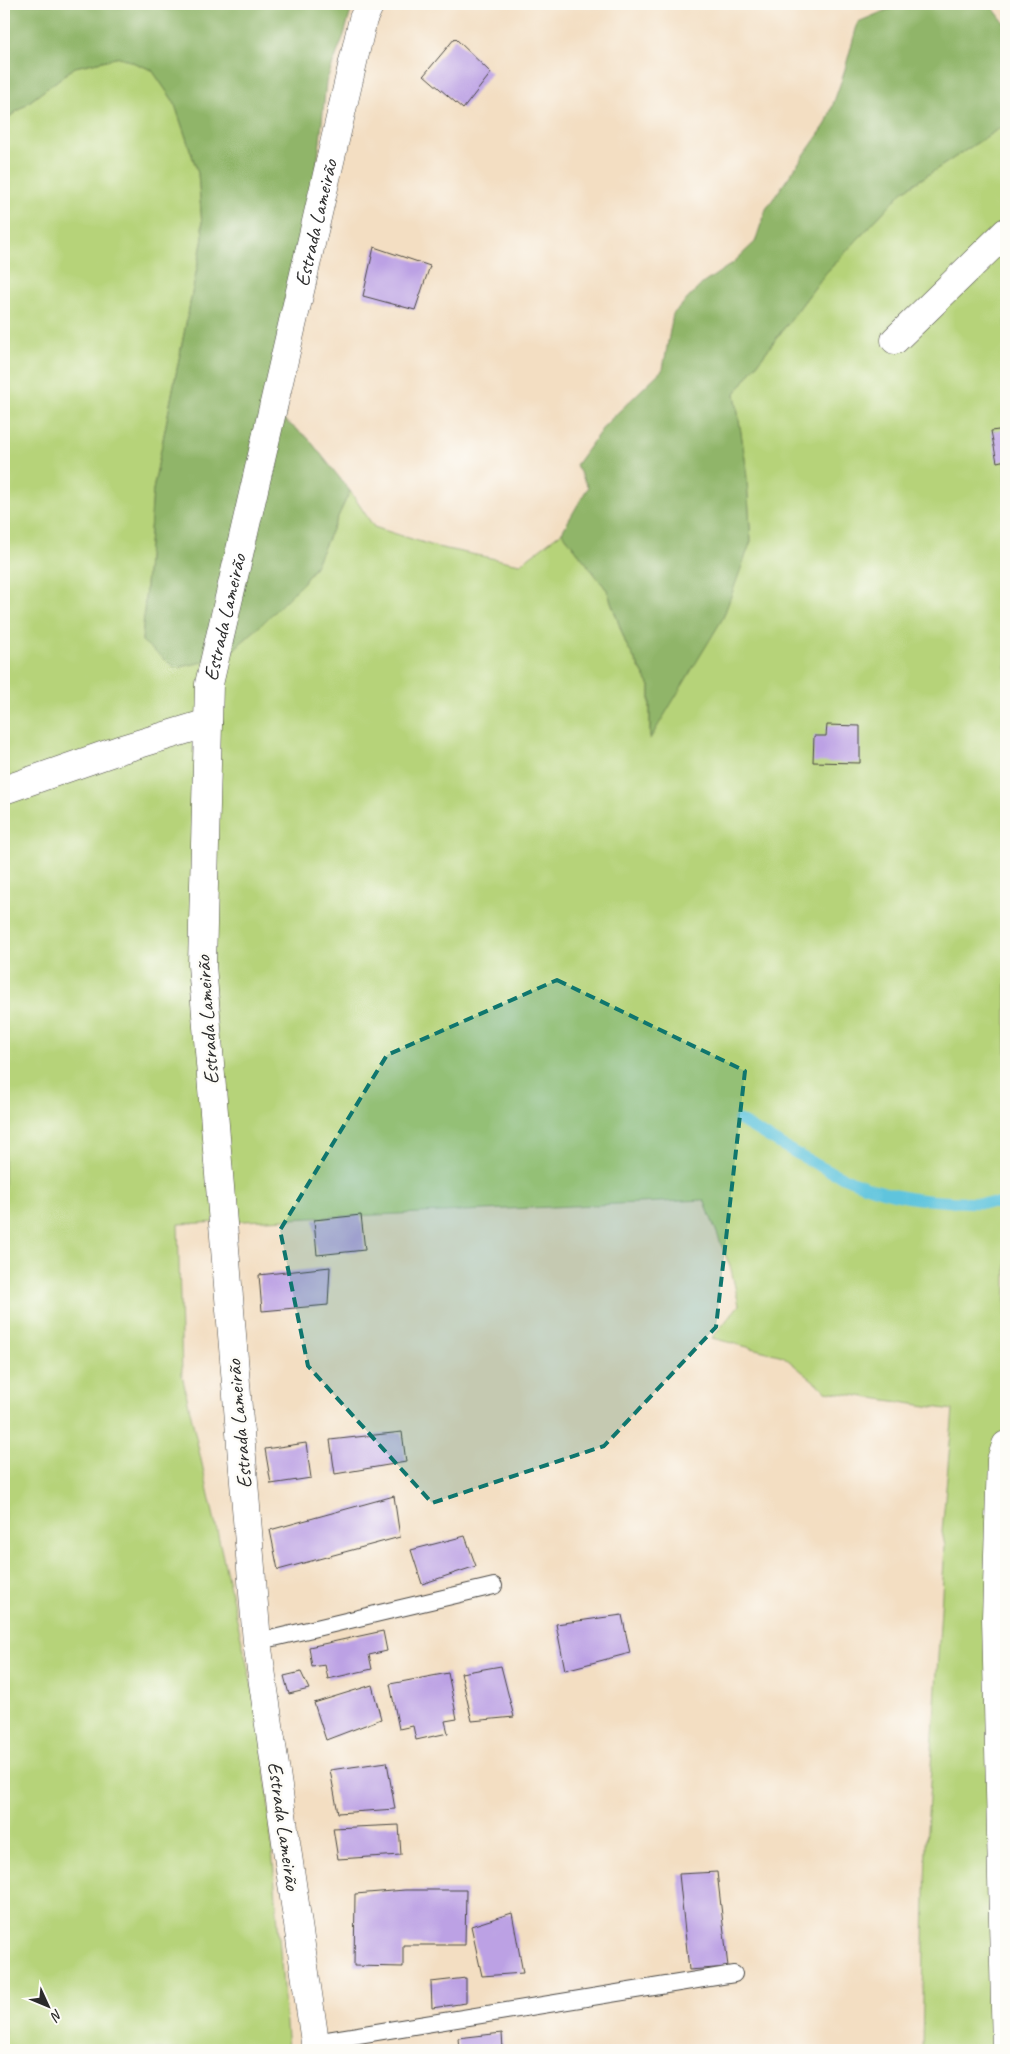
<svg xmlns="http://www.w3.org/2000/svg" width="1010" height="2054" font-family="Caveat,sans-serif">
  <style>
    .green { fill: #b6d379; stroke: #707f52 }
    .forest { fill: #90b569; stroke: #5e704a }
    .lines { fill: none; stroke-linecap: round; stroke-linejoin: round }
    .stream { stroke: #5fc4dd; stroke-width: 11 }
    .building { fill: #bca1e4 }
    .lane-casing { stroke: #494642; stroke-width: 18 }
    .street-casing { stroke: #494642; stroke-width: 29 }
    .secondary-casing { stroke: #494642; stroke-width: 29 }
    .lane { stroke: #fff; stroke-width: 16 }
    .street { stroke: #fff; stroke-width: 28 }
    .secondary { stroke: #fff; stroke-width: 28 }
    .marked { fill: #0f766e; fill-opacity: 0.2; stroke: #0f766e; stroke-width: 4; stroke-dasharray: 10 6; stroke-linejoin: round }
    .labels { text-anchor: middle; dominant-baseline: central; stroke-width: 5; stroke-linejoin: round; paint-order: stroke }
    .street-label { font-size: 21px; fill: #2b2b2b; stroke: #fdfcf7 }
  </style>
  <rect width="100%" height="100%" fill="#fdfcf7"/>
  <filter id="ink" filterUnits="userSpaceOnUse"><feTurbulence type="fractalNoise" baseFrequency=".02" numOctaves="2"/><feDisplacementMap in="SourceGraphic" scale="10" xChannelSelector="R" yChannelSelector="G"/><feConvolveMatrix kernelMatrix="1 2 1 2 8 2 1 2 1" color-interpolation-filters="sRGB"/></filter>
  <filter id="wash" filterUnits="userSpaceOnUse"><feTurbulence type="fractalNoise" baseFrequency=".0096" numOctaves="4" result="noise"/><feDisplacementMap in="SourceGraphic" scale="20" xChannelSelector="R" yChannelSelector="G"/><feGaussianBlur stdDeviation="1.12" result="paint"/><feColorMatrix in="noise" values="0 0 0 0 0 0 0 0 0 0 0 0 0 0 0 0 0 1.4 0 .05"/><feComposite in="paint" operator="in"/></filter>
  <g filter="url(#wash)">
    <rect width="100%" height="100%" fill="#f3dec2"/>
    <polygon class="green" points="120,57 152,70 174,102 198,173 203,238 153,490 142,641 224,658 261,625 303,583 315,566 350,491 374,527 437,547 520,564 562,532 607,590 626,644 650,686 650,738 751,541 746,466 735,393 825,274 903,191 1006,124 1006,2050 922,2050 926,1845 945,1546 942,1532 953,1410 826,1391 783,1356 712,1338 739,1305 731,1269 704,1200 178,1224 182,1375 263,1735 288,2050 4,2050 4,121 75,67"/>
    <g class="forest">
      <polygon points="4,4 353,4 344,35 326,82 320,142 284,420 308,438 350,491 315,566 303,583 261,625 224,658 175,668 142,641 153,490 203,238 198,173 174,102 152,70 120,57 75,67 4,121"/>
      <polygon points="901,4 990,4 1006,25 1006,124 903,191 825,274 735,393 746,466 751,541 723,618 650,739 650,686 626,644 607,590 562,532 588,487 576,465 605,425 663,369 673,314 702,284 733,263 755,242 766,209 826,124 843,76 858,22"/>
    </g>
    <g class="lines">
      <path class="stream" d="M739 1120C793 1151 847 1188 911 1198 942 1203 975 1202 1006 1204"/>
    </g>
    <g id="blocks">
      <g class="building">
        <polygon points="455,38 491,73 463,109 424,75"/>
        <polygon points="374,247 430,266 415,310 363,296"/>
        <polygon points="1006,429 1006,460 997,462 991,431"/>
        <polygon points="827,725 860,726 860,763 813,762 814,736 826,736"/>
        <polygon points="361,1215 365,1250 317,1255 314,1220"/>
        <polygon points="330,1267 328,1305 262,1311 259,1275"/>
        <polygon points="402,1432 406,1462 335,1474 330,1440"/>
        <polygon points="306,1443 311,1478 271,1484 265,1449"/>
        <polygon points="394,1496 400,1537 278,1570 270,1530"/>
        <polygon points="465,1536 476,1566 422,1584 411,1550"/>
        <polygon points="622,1615 630,1653 565,1670 556,1624"/>
        <polygon points="383,1631 387,1651 369,1655 372,1669 328,1679 325,1665 312,1667 309,1647"/>
        <polygon points="501,1666 514,1717 472,1721 461,1673"/>
        <polygon points="301,1672 309,1689 289,1694 284,1676"/>
        <polygon points="448,1673 457,1719 445,1721 448,1733 416,1740 413,1726 399,1729 390,1684"/>
        <polygon points="372,1685 381,1719 326,1740 314,1703"/>
        <polygon points="387,1762 395,1809 338,1813 330,1770"/>
        <polygon points="399,1825 401,1855 338,1859 333,1828"/>
        <polygon points="717,1872 728,1967 689,1970 679,1874"/>
        <polygon points="405,1890 466,1890 465,1945 403,1945 403,1967 354,1966 355,1894"/>
        <polygon points="512,1913 523,1973 482,1976 471,1926"/>
        <polygon points="466,1978 466,2003 432,2008 431,1982"/>
        <polygon points="502,2033 503,2050 459,2050 458,2038"/>
      </g>
    </g>
  </g>
  <g filter="url(#ink)">
    <use href="#blocks" fill-opacity="0" stroke="#494642" stroke-width="1"/>
    <g class="lines">
      <g class="lane-casing">
        <g id="lane">
          <polyline points="257,1642 494,1586"/>
          <polyline points="315,2042 734,1974"/>
        </g>
      </g>
      <g class="street-casing">
        <g id="street">
          <polyline points="895,340 1006,232"/>
          <polyline points="4,790 119,750 208,723"/>
          <polyline points="1006,2050 996,1618 1001,1460 1006,1445"/>
        </g>
      </g>
      <g class="secondary-casing">
        <g id="secondary">
          <path id="s1" d="M314 2050 315 2042 257 1642 202 965 209 684 363 19 370 4"/>
        </g>
      </g>
      <use href="#lane" class="lane"/>
      <use href="#street" class="street"/>
      <use href="#secondary" class="secondary"/>
    </g>
  </g>
  <path class="marked" d="M557 980 745 1071 716 1327 604 1446 432 1503 308 1366 280 1230 387 1055Z"/>
  <g class="labels">
    <g class="street-label">
      <text stroke="none"><textPath href="#s1" startOffset="1846">Estrada Lameirão</textPath></text>
      <text stroke="none"><textPath href="#s1" startOffset="1441">Estrada Lameirão</textPath></text>
      <text transform="translate(207 1020) rotate(-94)">Estrada Lameirão</text>
      <text transform="translate(239 1424) rotate(-95)">Estrada Lameirão</text>
      <text transform="translate(284 1826) rotate(82)">Estrada Lameirão</text>
    </g>
  </g>
  <rect width="1010" height="2054" fill="none" stroke="#fdfcf7" stroke-width="20"/>
  <g transform="translate(48 2006) rotate(134)" stroke="#fdfcf7" stroke-width="4" paint-order="stroke">
  <path d="M0-4L9 19L0 12L-9 19Z" fill="#2b2b2b"/>
  <text y="-8" font-size="14" font-weight="bold" text-anchor="middle" fill="#2b2b2b">N</text>
  </g>
</svg>
